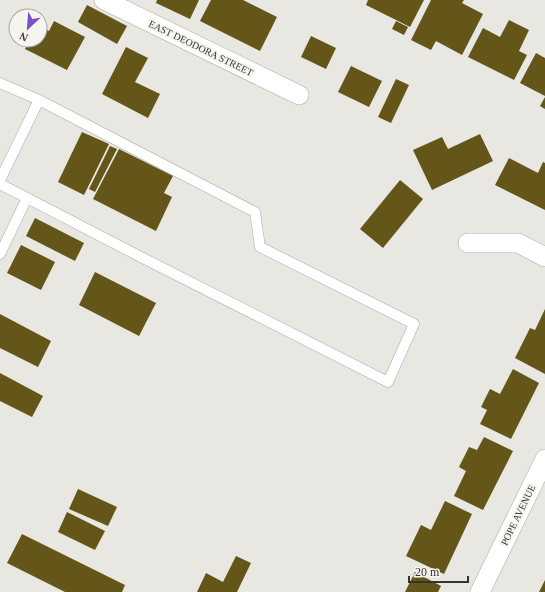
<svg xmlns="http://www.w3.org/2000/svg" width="545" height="592" font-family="Georgia,serif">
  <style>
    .building { fill: #645518 }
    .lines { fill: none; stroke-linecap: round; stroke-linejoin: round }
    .service-casing { stroke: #abaaa5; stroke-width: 11 }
    .minor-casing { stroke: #abaaa5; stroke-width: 20 }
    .service { stroke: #fff; stroke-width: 10 }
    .minor { stroke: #fff; stroke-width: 19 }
    .labels { text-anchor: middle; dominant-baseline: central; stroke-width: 4; stroke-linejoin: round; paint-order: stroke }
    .street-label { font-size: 10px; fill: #343432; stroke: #f5f4ef }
  </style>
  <rect width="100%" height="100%" fill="#e8e7e2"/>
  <g class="building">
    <polygon points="157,0 199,0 190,19 156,3"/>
    <polygon points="211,0 243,0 277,17 260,51 200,21"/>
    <polygon points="368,0 424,0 410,27 366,5"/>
    <polygon points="431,0 464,0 462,3 483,14 462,55 436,41 431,50 411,40"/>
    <polygon points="87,5 127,26 117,44 78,22"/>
    <polygon points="509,20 529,30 519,51 527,55 514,80 468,57 483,28 500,37"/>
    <polygon points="54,21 85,37 67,70 25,49 30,40 40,40 40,26 49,31"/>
    <polygon points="396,21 408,27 404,35 392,29"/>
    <polygon points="311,36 336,48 326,69 301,57"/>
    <polygon points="126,47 148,58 135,82 160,94 148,118 102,94"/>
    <polygon points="536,53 545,58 545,96 520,83"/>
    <polygon points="351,66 382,81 369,107 338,92"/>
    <polygon points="396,79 409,85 391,123 378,117"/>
    <polygon points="545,97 545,109 540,106"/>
    <polygon points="82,132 109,144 84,195 58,182"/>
    <polygon points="480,134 493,161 432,190 413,150 442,137 448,149"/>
    <polygon points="110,146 117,149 95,192 89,189"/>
    <polygon points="119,149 173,176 164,193 172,197 156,231 93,199"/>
    <polygon points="509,158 538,173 543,162 545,163 545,210 495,185"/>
    <polygon points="400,180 423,199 383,248 360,229"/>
    <polygon points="35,218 84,243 75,261 26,236"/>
    <polygon points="21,245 55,262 41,290 7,273"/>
    <polygon points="95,272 156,303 139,336 79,305"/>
    <polygon points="545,309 545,374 515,358 530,328 535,330"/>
    <polygon points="0,314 51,341 38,367 0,348"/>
    <polygon points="513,369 539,383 511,439 480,424 487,410 481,407 490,389 500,394"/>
    <polygon points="0,373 43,396 32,417 0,401"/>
    <polygon points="484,437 513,451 483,510 454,496 466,471 459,467 469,447 477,450"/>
    <polygon points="78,489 117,507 108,526 69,509"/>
    <polygon points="445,501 472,514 444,574 406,556 421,525 431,530"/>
    <polygon points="67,512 105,531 95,550 58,532"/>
    <polygon points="22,534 125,585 122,592 65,592 7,563"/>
    <polygon points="236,556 251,563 237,592 197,592 206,573 223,582"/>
    <polygon points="415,572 441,586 438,592 405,592"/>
    <polygon points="545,580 545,592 539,592"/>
  </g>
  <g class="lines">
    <g class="service-casing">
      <g id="service">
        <polyline points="0,83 39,100 255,212 260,247 414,324 388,382 135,254 0,184"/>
        <polyline points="0,180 39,100"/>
        <polyline points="0,254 27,198"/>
      </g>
    </g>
    <g class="minor-casing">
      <g id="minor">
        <polyline points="104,0 299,95"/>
        <polyline points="468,243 518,243 545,257"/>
        <polyline points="480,592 545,459"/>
      </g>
    </g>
    <use href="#service" class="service"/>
    <use href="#minor" class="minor"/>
  </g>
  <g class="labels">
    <g class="street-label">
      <text transform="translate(201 48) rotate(26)">EAST DEODORA STREET</text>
      <text transform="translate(518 515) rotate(-64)">POPE AVENUE</text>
    </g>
  </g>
  <g transform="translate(28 28) rotate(206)"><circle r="19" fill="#f5f4ef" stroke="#a8a7a3"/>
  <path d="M0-3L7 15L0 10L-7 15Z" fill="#7e50c8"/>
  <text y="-6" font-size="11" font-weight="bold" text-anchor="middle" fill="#343432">N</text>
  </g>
  <path d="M409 576v6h59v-6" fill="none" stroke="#343432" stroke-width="2"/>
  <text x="415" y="576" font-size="12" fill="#343432" stroke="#f5f4ef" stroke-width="3" paint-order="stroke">20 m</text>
</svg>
